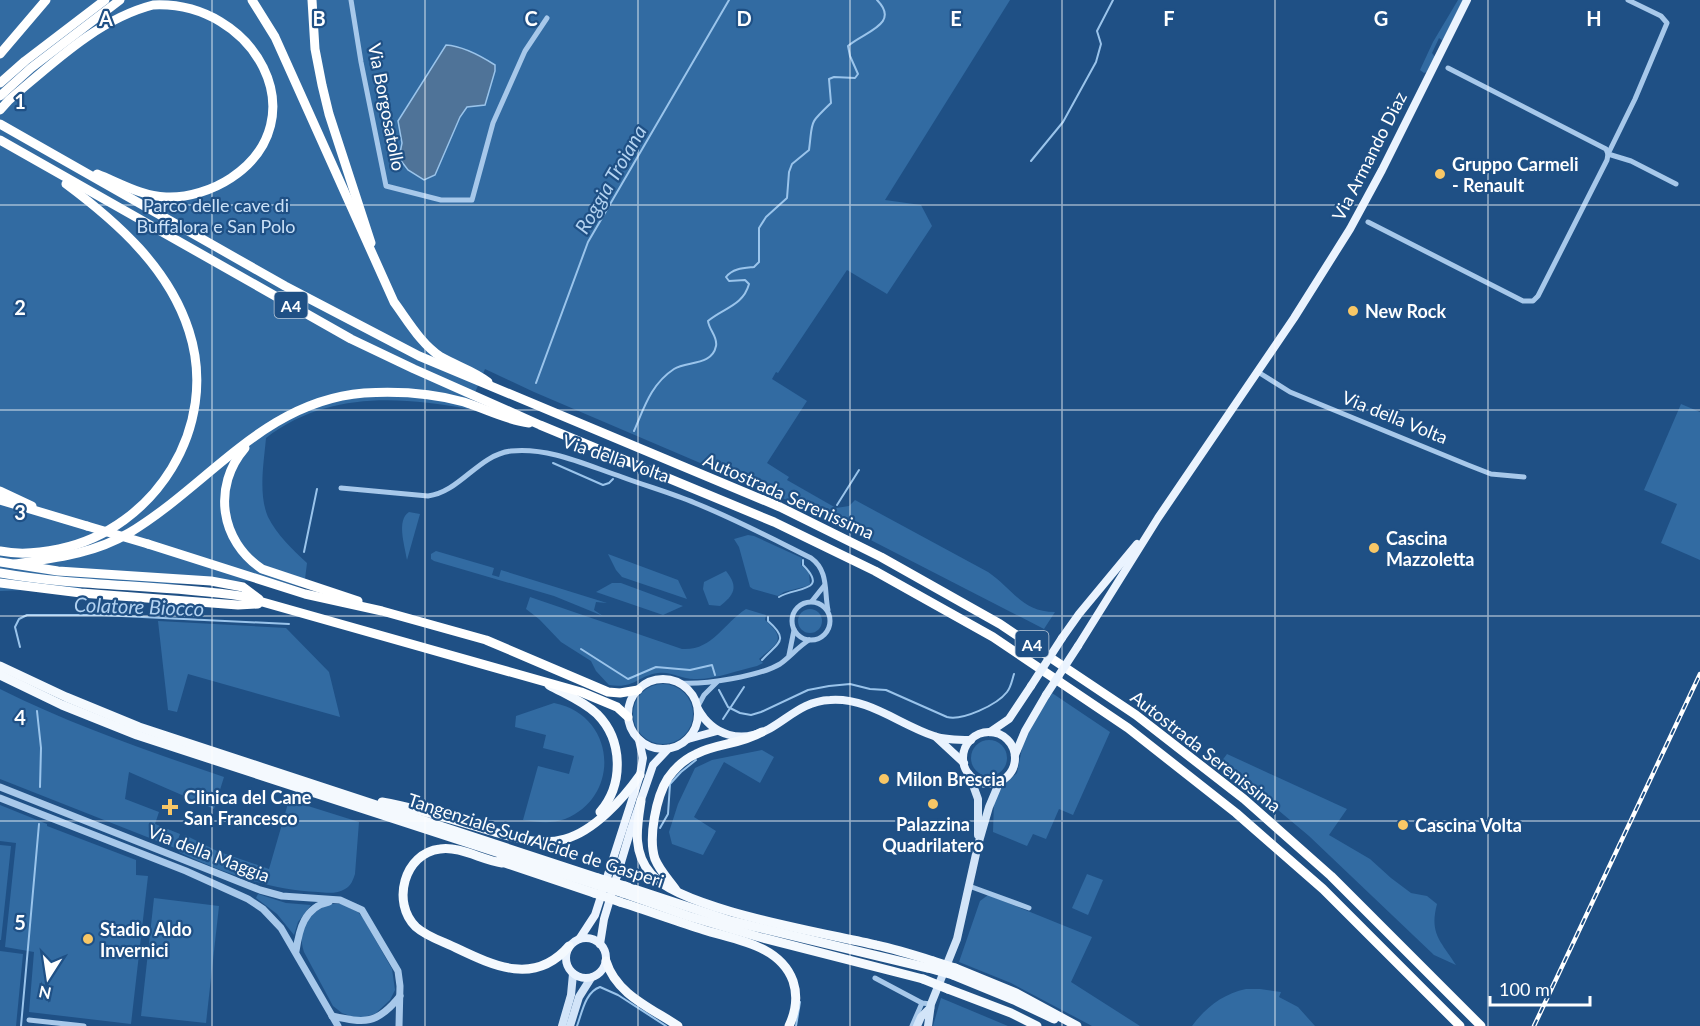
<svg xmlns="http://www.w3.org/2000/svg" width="1700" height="1026" font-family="Lato,sans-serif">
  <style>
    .green { fill: #326ba2 }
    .water { fill: #4f7398; stroke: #9ac4eb; stroke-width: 1.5 }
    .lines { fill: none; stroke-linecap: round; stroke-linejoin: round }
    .stream { stroke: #9ac4eb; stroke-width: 2 }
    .minor { stroke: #a7c8ea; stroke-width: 5 }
    .tertiary { stroke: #a7c8ea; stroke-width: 7 }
    .secondary { stroke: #d2e4f8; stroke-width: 8 }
    .primary { stroke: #eaf3fe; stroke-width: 8 }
    .trunk { stroke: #f4f9fe; stroke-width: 9 }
    .motorway { stroke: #fff; stroke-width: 9 }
    .rail-casing { stroke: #fff; stroke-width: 4.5 }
    .rail { stroke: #1f5085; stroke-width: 2; stroke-dasharray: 7; stroke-linecap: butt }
    .primary-bridge { stroke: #eaf3fe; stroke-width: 8 }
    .trunk-bridge { stroke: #f4f9fe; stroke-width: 9 }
    .motorway-bridge { stroke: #fff; stroke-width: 9 }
    .grid { fill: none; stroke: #fff; stroke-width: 1.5; stroke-opacity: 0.55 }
    .poi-dot { fill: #f8c766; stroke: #1f5085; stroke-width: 2 }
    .labels { text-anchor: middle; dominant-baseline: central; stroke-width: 4.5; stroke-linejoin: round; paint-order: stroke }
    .shield { fill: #1f5085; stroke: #bccada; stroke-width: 1.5 }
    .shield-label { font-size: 16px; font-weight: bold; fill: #fff }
    .street-label { font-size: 18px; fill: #fff; stroke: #1f5085 }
    .poi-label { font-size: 18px; font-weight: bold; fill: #fff; stroke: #1f5085; text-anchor: start }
    .park-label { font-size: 18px; fill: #cbe1f7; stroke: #1f5085 }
    .water-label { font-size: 20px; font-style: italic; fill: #b2d2f1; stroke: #1f5085 }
    .grid-label { font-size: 20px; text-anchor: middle; font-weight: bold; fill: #fff; stroke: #1f5085; stroke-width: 4.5; stroke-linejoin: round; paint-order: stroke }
  </style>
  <rect width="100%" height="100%" fill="#1f5085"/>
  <g class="green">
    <path d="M0 0H1010L885 200 921 205 932 226 887 294 847 270 778 373 776 372 772 379 807 401 767 463 789 477 787 480 836 508 849 506 855 500 988 572C1013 589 1022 612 1055 612L1044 629 822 515 534 392 485 369 468 409C398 396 326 392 266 438 264 462 258 494 268 517 277 535 292 549 307 563L305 579 300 587 275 580 0 591Z"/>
    <polygon points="1458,0 1463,0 1443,41 1439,38 1432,53 1435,57 1427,72 1424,73 1420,70 1433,42"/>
    <polygon points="1681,404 1700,412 1700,560 1661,543 1677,504 1644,490"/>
    <path d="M409 512 420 514 407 560C405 546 396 520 409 512Z"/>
    <polygon points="748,535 754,536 802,558 801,565 809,573 810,584 807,586 784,592 778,596 753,589 750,587 739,547 734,539"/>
    <polygon points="436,551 494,568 492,575 499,577 501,570 607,603 596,602 594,610 603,616 554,596 434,561 431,559 431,554"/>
    <polygon points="608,554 678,580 687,599 622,577 616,570"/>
    <path d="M726 571C739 587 734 595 720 606L709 605 703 589 704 582Z"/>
    <polygon points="612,583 621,583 683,606 663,615 596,592"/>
    <path d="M530 597 682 649C712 651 723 624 746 609L766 615 765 620C787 640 778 642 759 659L763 663 757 666C738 670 714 680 694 679 681 679 671 671 658 673 637 676 635 689 609 685L596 671 591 661 561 642 539 619 526 609Z"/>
    <circle cx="810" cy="621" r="12"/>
    <polygon points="158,621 286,628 329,672 340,717 188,674 177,712 168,710"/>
    <circle cx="663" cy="714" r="30"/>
    <path d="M0 689C72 725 148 751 224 777L214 809 129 772 125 799 159 812 155 824 180 834 175 848 0 779Z"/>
    <polygon points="1052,693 1110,732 1073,815 1059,809 1046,839 1033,834 1027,846 993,832 994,801 1003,786 1017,773 1024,739"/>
    <path d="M554 703C616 715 622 796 565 819 551 824 537 822 523 820L538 766 569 774 574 756 543 748 546 735 515 727 516 716Z"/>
    <circle cx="989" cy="758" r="18"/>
    <polygon points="762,750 774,757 760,783 724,762 694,817 716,831 703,855 672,844 669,832 678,804 695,768 712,760"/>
    <path d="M1227 754 1347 809 1329 835 1370 859 1391 878 1411 893 1427 896 1437 904C1429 934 1441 941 1456 965L1434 955 1309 836 1221 762Z"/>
    <path d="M289 800 359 822 355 874C353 880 351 886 345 889 338 894 326 893 318 892 268 890 224 873 179 852L185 835 217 851 269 869Z"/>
    <polygon points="0,805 47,824 47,826 136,860 136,875 148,876 131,1024 29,1012 34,952 5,947 16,843 0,841"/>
    <polygon points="0,845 11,846 1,940 0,940"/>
    <polygon points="1087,874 1103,880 1088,915 1072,908"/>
    <polygon points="258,894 286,903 311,905 298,922 294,935 277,914 256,898"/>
    <polygon points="988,895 1092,937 1071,982 1140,1026 1092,1026 1011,983 959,962 980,901"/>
    <polygon points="154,898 219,906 206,1023 141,1016"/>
    <path d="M329 904H341L358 912 363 918 392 969 395 990 390 1000 375 1014 364 1017H353L342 1013 333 1006 304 952C296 927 308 914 329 904Z"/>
    <polygon points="0,951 23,954 16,1026 0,1026"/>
    <path d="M1246 989H1260L1281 992 1279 997 1298 1007 1315 1026H1192C1206 1007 1223 994 1246 989Z"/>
    <polygon points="941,998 1008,1026 933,1026"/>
  </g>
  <path class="water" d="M446 45C463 46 481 56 495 65V71L485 105 467 107 460 117 435 175 424 180 408 170 399 158 402 143 398 121Z"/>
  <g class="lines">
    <g class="stream">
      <polyline points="1031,161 1063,122 1096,62 1101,44 1097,31 1113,0"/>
      <polyline points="536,383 588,242 729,0"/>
      <path d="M634 431C644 408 651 384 674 369 687 361 712 366 716 346 718 337 709 330 708 321 723 308 743 306 749 284L745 280 729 281 726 277C733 268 744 268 754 267L759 262V228L766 217 787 198 789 172 792 164 809 150C813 120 808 125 831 103L829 79 834 77 855 78 858 74 850 56 848 46C864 32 901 24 877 0"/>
      <polyline points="553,463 603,485 609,483 613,479"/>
      <polyline points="837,505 859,470"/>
      <polyline points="304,552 317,489"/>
      <path d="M779 597C795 587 830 592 803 565V560"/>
      <polyline points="20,647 15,627 19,619 27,615 101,615 289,624"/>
      <polyline points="581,649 628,679 656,667 690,670 712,665 715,675"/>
      <path d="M762 660C777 643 791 641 768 621V617"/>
      <path d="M719 690 728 707 740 713 751 715 761 712 808 690 829 686 850 684 870 689 886 690 947 717C962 721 997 705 1007 692 1011 687 1012 680 1014 674"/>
      <polyline points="37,711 41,748 40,787"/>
      <polyline points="723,719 744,687"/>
      <polyline points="660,828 668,814 670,784 681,772 696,760"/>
      <polyline points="21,1026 39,824"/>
      <path d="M577 1026C582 1013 585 992 600 987L618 995 666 1026"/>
      <polyline points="796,1026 800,1002"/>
    </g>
    <g class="minor">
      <polyline points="351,0 361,62 386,186 441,200 472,200 493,123 525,51 547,18"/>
      <polyline points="1628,0 1661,16 1667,23 1635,99 1608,154 1631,161 1676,184"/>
      <polyline points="1368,222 1523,301 1533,301 1538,296 1607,160 1608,154 1606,149 1448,68"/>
      <polyline points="1258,372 1290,392 1468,465 1491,474 1524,477"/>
      <path d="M341 488 428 496C460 492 478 455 511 451 549 447 586 465 622 477 646 486 671 493 695 503 735 519 773 539 811 558 829 571 824 591 828 610"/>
      <polyline points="812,601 824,586"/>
      <circle cx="811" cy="621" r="19"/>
      <polyline points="789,655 794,630"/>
      <path d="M680 683C704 685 760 676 780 664 790 657 798 647 809 640"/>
      <polyline points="698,706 704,695 717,682"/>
      <polyline points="969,886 1029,908"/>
      <polyline points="875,978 922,1003 931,1004"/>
      <polyline points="29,1020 84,1026"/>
      <polyline points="912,1026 922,1003"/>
    </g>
    <g class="tertiary">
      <polyline points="0,787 260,890 282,896 340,900 362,910 398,971 400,986 399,1026"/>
      <polyline points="0,798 186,871 248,899 263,909 281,928 338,1026"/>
      <path d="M296 951C299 930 304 907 329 902"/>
      <path d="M332 1016C365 1023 377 1025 400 996"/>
    </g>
    <g class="secondary">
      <polyline points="969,774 978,799 978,835"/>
      <polyline points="562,1026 571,995 573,974"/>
      <polyline points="570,1026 579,997 591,978"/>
      <polyline points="917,1026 921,1017 930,1008"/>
      <polyline points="928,1026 931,1004 957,939 978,845 989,807 1000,781"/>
    </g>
    <g class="primary">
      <polyline points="1062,638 1079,614 1137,544"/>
      <polyline points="1078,646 1158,518 1294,318 1350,229 1382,170 1467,0"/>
      <circle cx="663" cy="714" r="35"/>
      <path d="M698 709C713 736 741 744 769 729 790 717 804 701 830 700 868 697 900 725 934 736 945 740 959 740 971 740"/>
      <polyline points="990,732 1009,719 1031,686"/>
      <circle cx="989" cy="758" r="26"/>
      <polyline points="936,737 964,763"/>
      <polyline points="688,739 717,731"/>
      <polyline points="1015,755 1025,731 1046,695"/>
      <circle cx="586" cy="958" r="20"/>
      <polyline points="580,938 595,915 640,775 643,758 639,740"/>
      <polyline points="600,944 604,919 631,829 653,765 668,749"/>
    </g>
    <g class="trunk">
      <polyline points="0,666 66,697 139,727 598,878"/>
      <polyline points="0,675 62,705 137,735 597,885"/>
      <path d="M549 685C565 694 583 701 597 714 623 740 624 784 600 812"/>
      <path d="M641 801C637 827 632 852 651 874 682 910 826 933 876 945 895 949 914 955 933 961"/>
      <path d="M382 802C417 808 451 819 484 829 510 836 538 847 565 839 594 831 623 799 640 775"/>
      <polyline points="499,861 594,893"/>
      <path d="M502 863C482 860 460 846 440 849 404 853 391 903 416 927 426 936 441 941 452 946 492 965 534 987 569 946"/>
      <polyline points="625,886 731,921 928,968"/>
      <path d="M676 890C669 880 660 871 655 859 648 838 656 797 668 778 675 768 685 759 696 754 718 743 739 745 762 732"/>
      <polyline points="623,893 688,916 759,937 923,979"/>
      <path d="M620 902C648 911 676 921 704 930 736 940 780 945 793 981 798 996 796 1011 789 1026"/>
      <path d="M606 961C616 994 651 1008 678 1026"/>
      <polyline points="955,968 1016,993 1077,1026"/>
      <polyline points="953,975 1014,1000 1054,1019"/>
      <polyline points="948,989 1011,1013 1037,1026"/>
    </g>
    <g class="motorway">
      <path d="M252 0 275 37 394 302C408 321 421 344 441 357 457 366 474 371 488 382"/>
      <polyline points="312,0 315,49 322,85 329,114 371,243"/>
      <polyline points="0,54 46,0"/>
      <polyline points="0,83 25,61 105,0"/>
      <polyline points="0,96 31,68 120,0"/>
      <path d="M0 110 9 100C52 64 98 19 153 5 254 0 320 119 231 178 213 190 188 198 166 197 141 196 120 183 97 174"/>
      <polyline points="0,124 285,286 419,356 780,507 881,557 1000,624 1136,715 1244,799 1331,876 1481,1026"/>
      <polyline points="0,140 351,339 414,369 540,425 774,522 875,571 993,637 1128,728 1236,813 1323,889 1460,1026"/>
      <path d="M245 448C212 486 220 541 262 569L358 601"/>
      <polyline points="0,491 32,506"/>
      <polyline points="0,500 87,526"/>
      <polyline points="148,544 305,594 382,611 486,640 608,692 620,693 638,690"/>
      <path d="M0 551C19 555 40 553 59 549 155 529 220 427 189 331 169 268 117 222 66 184"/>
      <polyline points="0,562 58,571 211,581 243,587 259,599"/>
      <path d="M15 564C55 558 93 554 129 533 209 485 264 401 364 393 397 391 432 393 464 402 486 409 506 420 529 423"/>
      <path d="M0 573C79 587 161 584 241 596L581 692 617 707 628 717"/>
      <polyline points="0,583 81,593 238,605 258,604"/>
    </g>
    <g class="rail-casing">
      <polyline id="rail" points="1534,1026 1700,674"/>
    </g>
    <use href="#rail" class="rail"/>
    <g class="primary-bridge">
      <polyline points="1031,686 1062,638"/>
      <polyline points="1046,695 1078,646"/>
    </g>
    <g class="trunk-bridge">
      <polyline points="598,878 625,886"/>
      <polyline points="597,885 623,893"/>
      <polyline points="594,893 620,902"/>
      <polyline points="933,961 955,968"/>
      <polyline points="928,968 953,975"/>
      <polyline points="923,979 948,989"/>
    </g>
    <polyline class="motorway-bridge" points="87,526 148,544"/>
  </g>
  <path class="grid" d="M212 0V1026M425 0V1026M638 0V1026M850 0V1026M1062 0V1026M1275 0V1026M1488 0V1026M0 205H1700M0 410H1700M0 616H1700M0 821H1700"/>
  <g class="poi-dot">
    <circle cx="1440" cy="174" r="6"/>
    <circle cx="1353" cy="311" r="6"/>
    <circle cx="1374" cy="548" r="6"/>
    <circle cx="884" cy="779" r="6"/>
    <circle cx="933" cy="804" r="6"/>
    <path d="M167 798h6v6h6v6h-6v6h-6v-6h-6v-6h6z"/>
    <circle cx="1403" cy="825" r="6"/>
    <circle cx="88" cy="939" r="6"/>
  </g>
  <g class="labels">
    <g class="shield">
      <rect x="274.5" y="292" width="33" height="26" rx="4.5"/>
      <rect x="1015.5" y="631" width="33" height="26" rx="4.5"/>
    </g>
    <g class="shield-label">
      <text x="291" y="305">A4</text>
      <text x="1032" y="644">A4</text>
    </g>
    <g class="street-label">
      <text transform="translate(387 107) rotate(79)">Via Borgosatollo</text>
      <text transform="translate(1369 156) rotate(-63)">Via Armando Diaz</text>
      <text transform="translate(1395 417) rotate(22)">Via della Volta</text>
      <text transform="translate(616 458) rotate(19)">Via della Volta</text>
      <text transform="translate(789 496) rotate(24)">Autostrada Serenissima</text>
      <text transform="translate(1206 751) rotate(38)">Autostrada Serenissima</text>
      <text transform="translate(536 840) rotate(18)">Tangenziale Sud Alcide de Gasperi</text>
      <text transform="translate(209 853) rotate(21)">Via della Maggia</text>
    </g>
    <g class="poi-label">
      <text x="1452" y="164">Gruppo Carmeli<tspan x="1452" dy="21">- Renault</tspan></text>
      <text x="1365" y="311">New Rock</text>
      <text x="1386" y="538">Cascina<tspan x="1386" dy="21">Mazzoletta</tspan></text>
      <text x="896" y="779">Milon Brescia</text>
      <text x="184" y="797">Clinica del Cane<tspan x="184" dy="21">San Francesco</tspan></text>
      <text x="933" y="824" text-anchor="middle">Palazzina<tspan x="933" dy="21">Quadrilatero</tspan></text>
      <text x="1415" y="825">Cascina Volta</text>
      <text x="100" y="929">Stadio Aldo<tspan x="100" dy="21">Invernici</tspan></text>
    </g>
    <g class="park-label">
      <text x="216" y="205">Parco delle cave di<tspan x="216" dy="21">Buffalora e San Polo</tspan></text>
    </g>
    <g class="water-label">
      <text transform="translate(610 179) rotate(-60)">Roggia Troiana</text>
      <text transform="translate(139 606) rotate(2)">Colatore Biocco</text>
    </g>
  </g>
  <g class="grid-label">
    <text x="106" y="26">A</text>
    <text x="319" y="26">B</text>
    <text x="531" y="26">C</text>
    <text x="744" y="26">D</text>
    <text x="956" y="26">E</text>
    <text x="1169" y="26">F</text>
    <text x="1381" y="26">G</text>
    <text x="1594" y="26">H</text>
    <text x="20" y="109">1</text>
    <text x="20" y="315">2</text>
    <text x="20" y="520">3</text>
    <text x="20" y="725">4</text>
    <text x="20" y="930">5</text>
  </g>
  <g transform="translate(48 978) rotate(192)" stroke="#1f5085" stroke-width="4.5" paint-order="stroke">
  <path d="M0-4.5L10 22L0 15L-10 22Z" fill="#ffffff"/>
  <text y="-9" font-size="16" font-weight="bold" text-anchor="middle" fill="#ffffff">N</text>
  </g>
  <path d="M1490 996v9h100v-9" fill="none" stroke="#ffffff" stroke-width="3"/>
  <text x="1499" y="996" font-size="18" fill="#ffffff" stroke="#1f5085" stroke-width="4.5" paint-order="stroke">100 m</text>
</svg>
